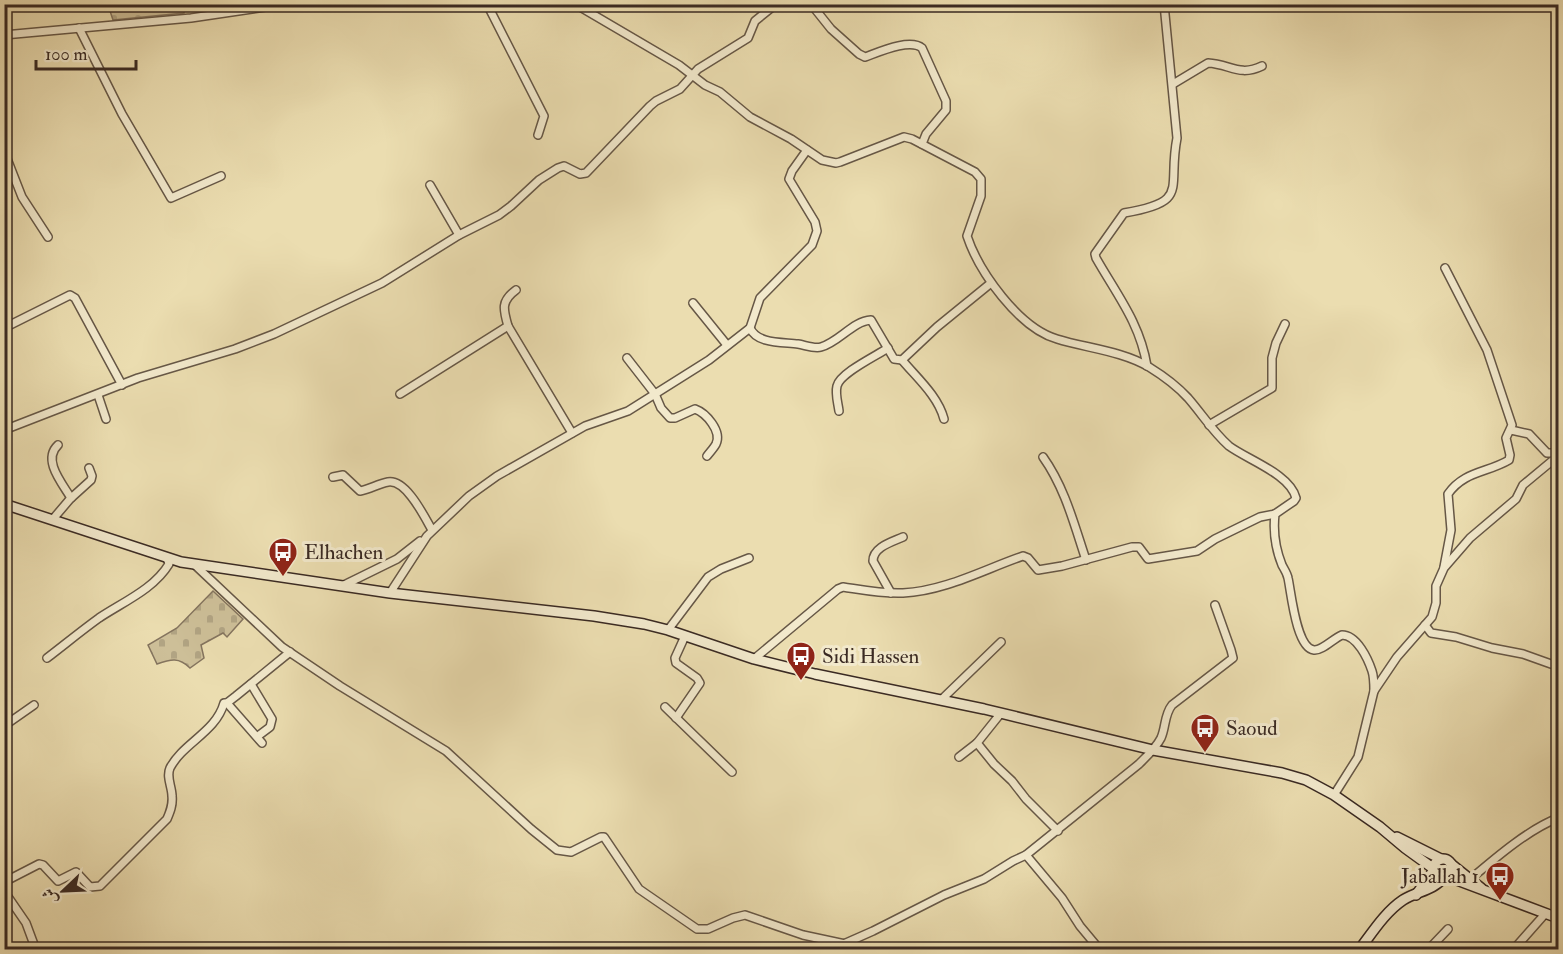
<svg xmlns="http://www.w3.org/2000/svg" width="1563" height="954" font-family="'IM FELL Double Pica',Amiri,serif">
  <style>
    .cemetery { fill: url(#cemetery-stones); stroke: #84745e; stroke-width: 1.5 }
    .lines { fill: none; stroke-linecap: round; stroke-linejoin: round }
    .street-casing { stroke: #665746; stroke-width: 10 }
    .secondary-casing { stroke: #3a2a23; stroke-width: 12 }
    .street { stroke: #f2e9cc; stroke-width: 7 }
    .secondary { stroke: #f2e9cc; stroke-width: 9 }
    .labels { text-anchor: middle; dominant-baseline: central; stroke-width: 6; stroke-linejoin: round; paint-order: stroke }
    .poi-label { font-size: 21px; fill: #3a2a23; stroke: #f2e9cc; text-anchor: start }
  </style>
  <defs>
    <pattern id="cemetery-stones" width="16" height="16" patternUnits="userSpaceOnUse" patternTransform="scale(1.5)"><rect width="16" height="16" fill="#cdbf98"/><path d="M2 7V4a2 2 0 0 1 4 0v3zM10 15v-3a2 2 0 0 1 4 0v3z" fill="#b1a483"/></pattern>
  </defs>
  <rect width="100%" height="100%" fill="#ebddb0"/>
  <filter id="stains"><feTurbulence type="fractalNoise" baseFrequency=".00333" numOctaves="4"/><feColorMatrix values="0 0 0 0 .2 0 0 0 0 .09 0 0 0 0 .02 0 0 0 .5 -.17"/></filter>
  <radialGradient id="worn" r=".72"><stop offset=".6" stop-color="#630" stop-opacity="0"/><stop offset="1" stop-color="#630" stop-opacity=".3"/></radialGradient>
  <g class="cemetery">
    <polygon points="108,5 184,5 184,13 113,20"/>
    <path d="M213 591 243 619 227 637 223 633 201 645 204 658 190 668C179 657 171 659 157 664L148 645 177 628Z"/>
  </g>
  <g class="lines">
    <g class="street-casing">
      <g id="street">
        <polyline points="487,4 544,116 538,135"/>
        <path d="M575 4 679 65 705 85 720 92 750 117 791 139 822 160 836 163 840 162 904 137 912 139 975 172 981 179V196L967 236C979 272 1019 328 1057 339 1086 348 1122 351 1149 367 1162 375 1177 386 1188 398 1202 414 1213 432 1229 446 1248 460 1290 474 1296 498L1294 501 1275 514C1273 531 1276 550 1282 565 1284 569 1287 573 1288 578 1291 591 1296 648 1314 650 1322 651 1334 638 1342 635 1357 635 1368 659 1372 671 1374 677 1374 685 1374 691"/>
        <path d="M811 4 831 29 859 54 865 57C879 52 910 38 922 48L946 101V110L926 134 922 144"/>
        <polyline points="79,28 122,114 171,198 221,176"/>
        <polyline points="4,35 191,18 286,4"/>
        <path d="M1173 84 1208 63C1230 64 1239 77 1262 66"/>
        <polyline points="4,151 22,197 48,237"/>
        <polyline points="430,185 459,235"/>
        <path d="M516 290C501 301 503 309 508 326L572 433"/>
        <polyline points="693,303 727,345"/>
        <polyline points="4,328 70,295 75,298 122,385"/>
        <path d="M750 328C757 344 782 342 798 344 805 345 814 349 821 347 839 342 853 321 871 320L894 359 902 360 937 327 991 283"/>
        <path d="M627 358 655 394 661 408 670 418H675L695 409C706 413 722 431 716 444 714 448 710 452 707 456"/>
        <path d="M902 360C917 378 938 396 944 419"/>
        <path d="M1147 366C1140 323 1117 295 1096 258L1095 254 1124 213C1191 202 1167 189 1177 138L1164 4"/>
        <polyline points="400,394 508,326"/>
        <polyline points="98,395 106,419"/>
        <path d="M839 411C838 403 835 394 837 386 840 373 876 356 888 348"/>
        <polyline points="1209,425 1272,388 1272,358 1276,343 1285,324"/>
        <polyline points="4,430 138,378 235,349 274,334 382,283 459,235 499,215 511,206 539,180 558,168 564,166 580,174 586,173 650,106 656,101 680,89 698,69 748,38 755,21 776,4"/>
        <polyline points="1511,430 1529,434 1547,453 1558,453"/>
        <path d="M58 445C42 460 62 483 71 498"/>
        <path d="M1043 457C1065 488 1074 524 1086 560"/>
        <path d="M333 477 343 475 360 491C370 489 378 484 388 482 406 479 424 516 432 530"/>
        <polyline points="53,519 70,499 91,480 92,476 89,468"/>
        <polyline points="196,566 282,647 340,686 446,751 531,829 557,850 571,852 601,837 604,837 639,889 697,929 708,929 733,918 745,915 803,935 845,944 848,950"/>
        <path d="M1444 567 1451 530 1448 494C1464 471 1487 473 1509 460L1510 455 1506 438 1512 425 1487 350 1445 268"/>
        <polyline points="342,586 397,559 420,541"/>
        <polyline points="390,593 427,536 469,496 497,476 585,426 628,411 709,360 750,328 760,298 812,245 817,231 815,222 789,179 792,171 807,150"/>
        <path d="M891 593 873 561C873 547 892 542 903 537"/>
        <polyline points="1425,625 1431,633 1456,637 1492,648 1523,654 1551,664 1558,664"/>
        <polyline points="668,630 708,577 721,569 749,558"/>
        <path d="M47 658C64 645 81 631 99 618 123 602 154 589 169 564L167 558"/>
        <path d="M754 659 838 589 843 587C863 590 883 594 903 593 945 591 985 569 1023 556L1028 558 1038 570 1062 566 1132 547H1139L1148 559 1197 551 1215 539 1260 517 1275 514"/>
        <polyline points="251,684 272,719 270,727 258,736"/>
        <polyline points="941,700 1001,642"/>
        <polyline points="227,703 262,743"/>
        <polyline points="665,707 732,772"/>
        <polyline points="1001,713 977,743 994,764 1012,781 1026,799 1058,831"/>
        <polyline points="676,718 700,683 697,678 676,663 675,658 685,636"/>
        <polyline points="4,726 34,705"/>
        <polyline points="959,757 977,743"/>
        <polyline points="1334,795 1358,757 1374,691 1397,657 1432,617 1436,603 1436,586 1444,568 1470,538 1516,499 1523,485 1558,456"/>
        <polyline points="1026,855 1062,898 1080,926 1100,950"/>
        <path d="M4 882 39 864 43 865 58 881 76 872 90 887 100 886 167 819C170 812 173 805 172 796 172 787 166 777 170 768 183 743 216 732 224 703H227L236 696 290 652"/>
        <path d="M1467 882C1493 860 1527 830 1558 818"/>
        <polyline points="4,891 26,923 36,950"/>
        <path d="M830 950 873 931 944 895 984 879 1013 861 1026 855 1139 764C1147 756 1156 748 1161 738 1166 727 1164 715 1172 705L1233 658 1231 650 1215 605"/>
        <polyline points="1428,950 1448,929"/>
        <polyline points="1513,950 1545,914"/>
      </g>
    </g>
    <g class="secondary-casing">
      <g id="secondary">
        <polyline points="4,504 181,562 390,593 594,616 644,624 668,630 754,659 815,674 984,709 1153,750 1282,773 1306,780 1334,795 1380,827 1405,848 1434,869"/>
        <polyline points="1397,837 1441,859"/>
        <circle cx="1443" cy="868" r="9"/>
        <polyline points="1451,864 1481,888"/>
        <polyline points="1446,876 1558,918"/>
        <polyline points="1416,895 1434,870"/>
        <path d="M1359 950C1372 933 1385 912 1403 900 1417 891 1433 891 1444 877"/>
      </g>
    </g>
    <use href="#street" class="street"/>
    <use href="#secondary" class="secondary"/>
  </g>
  <defs>
    <g id="bus-pin" transform="scale(1.5)"><path d="M0 17L-7.5 6A9.5 9.5 0 1 1 7.5 6Z" fill="#8f2418" stroke="#f2e9cc"/><path d="M-5-6H5V4H4V6H2V4H-2V6H-4V4H-5ZM-3.5-4V0h7V-4ZM-3.5 1.2v1.5H-2V1.2ZM2 1.2v1.5H3.5V1.2Z" fill="#fff"/></g>
  </defs>
  <g fill-rule="evenodd">
    <use href="#bus-pin" x="283" y="552"/>
    <use href="#bus-pin" x="801" y="656"/>
    <use href="#bus-pin" x="1205" y="728"/>
    <use href="#bus-pin" x="1500" y="876"/>
  </g>
  <g class="labels">
    <g class="poi-label">
      <text x="304" y="552">Elhachen</text>
      <text x="822" y="656">Sidi Hassen</text>
      <text x="1226" y="728">Saoud</text>
      <text x="1479" y="876" text-anchor="end">Jaballah 1</text>
    </g>
  </g>
  <rect width="1563" height="954" fill="none" stroke="#ebddb0" stroke-width="24"/>
  <rect x="6" y="6" width="1551" height="942" fill="none" stroke="#3a2a23" stroke-width="3"/>
  <rect x="12" y="12" width="1539" height="930" fill="none" stroke="#3a2a23" stroke-width="1.5"/>
  <g transform="translate(63 891) rotate(247)" stroke="#f2e9cc" stroke-width="4.5" paint-order="stroke">
  <path d="M0-4.5L10 22L0 15L-10 22Z" fill="#3a2a23"/>
  <text y="-9" font-size="16" font-weight="bold" text-anchor="middle" fill="#3a2a23">ش</text>
  </g>
  <path d="M36 60v9h100v-9" fill="none" stroke="#3a2a23" stroke-width="3"/>
  <text x="45" y="60" font-size="18" fill="#3a2a23" stroke="#f2e9cc" stroke-width="4.5" paint-order="stroke">100 m</text>
  <rect width="100%" height="100%" filter="url(#stains)"/>
  <rect width="100%" height="100%" fill="url(#worn)"/>
</svg>
